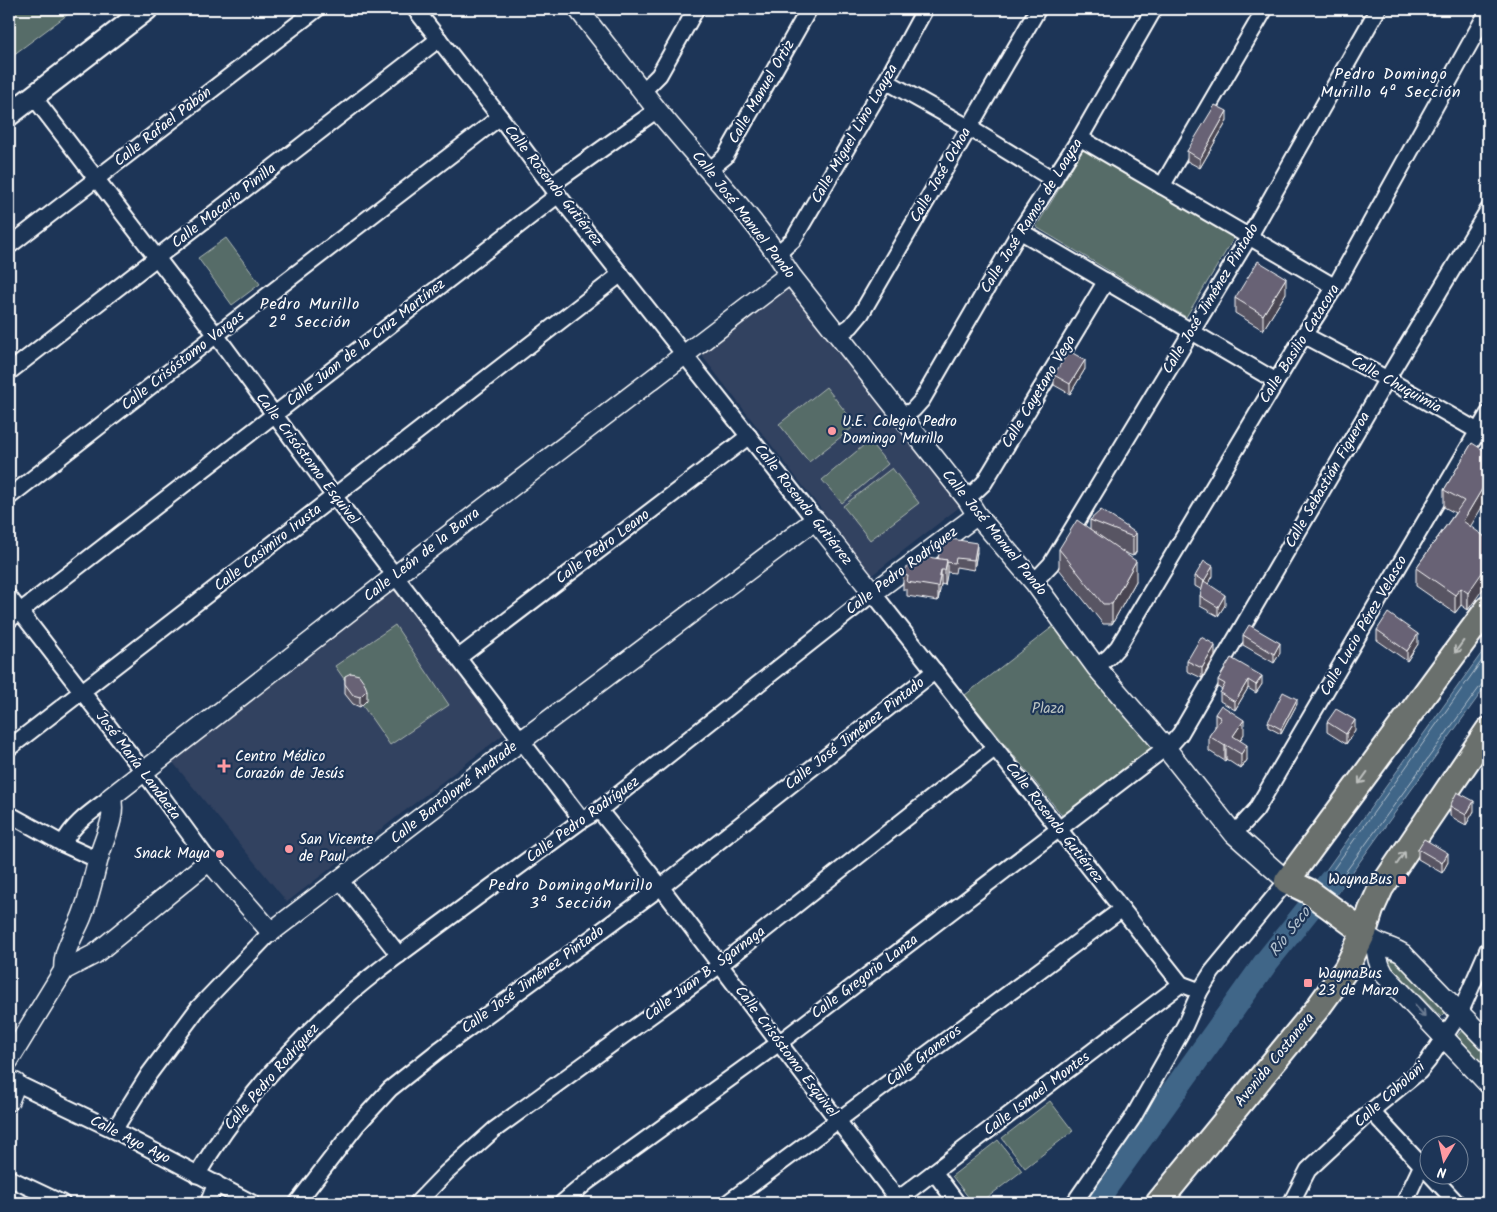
<svg xmlns="http://www.w3.org/2000/svg" width="1497" height="1212" font-family="Kalam,sans-serif">
  <style>
    .built { fill: #334260 }
    .green { fill: #576c67; stroke: #abb6b3 }
    .water { fill: #416688; stroke: #8da3b8 }
    .lines { fill: none; stroke-linecap: round; stroke-linejoin: round }
    .shore { stroke: #b3c2cf; stroke-width: 1 }
    .river { stroke: #416688; stroke-width: 25 }
    .minor-casing { stroke: #fff; stroke-width: 19 }
    .tertiary-casing { stroke: #fff; stroke-width: 22 }
    .secondary-casing { stroke: #fff; stroke-width: 25 }
    .primary-casing { stroke: #fff; stroke-width: 28 }
    .minor { stroke: #1d3557; stroke-width: 15 }
    .tertiary { stroke: #1d3557; stroke-width: 19 }
    .secondary { stroke: #1d3557; stroke-width: 21 }
    .primary { stroke: #6a706d; stroke-width: 24 }
    .wall { fill: #595464; stroke: #fff }
    .shaded-wall { fill: #484551; stroke: #fff }
    .building { fill: #676274; stroke: #fff }
    .oneway { stroke: #bcbfbd }
    .oneway2 { stroke: #6c7c92 }
    .poi-dot { fill: #ff9aa2; stroke: #1d3557; stroke-width: 2 }
    .labels { text-anchor: middle; dominant-baseline: central; stroke-width: 4.5; stroke-linejoin: round; paint-order: stroke }
    .street-label { font-size: 15px; fill: #fff; stroke: #1d3557 }
    .poi-label { font-size: 15px; fill: #fff; stroke: #1d3557; text-anchor: start }
    .park-label { font-size: 15px; fill: #bcc4c2; stroke: #1d3557 }
    .neighbourhood-label { font-size: 16px; letter-spacing: 1px; fill: #fff; stroke: #1d3557 }
    .water-label { font-size: 16px; font-style: italic; fill: #b3c2cf; stroke: #1d3557 }
  </style>
  <rect width="100%" height="100%" fill="#1d3557"/>
  <filter id="ink" filterUnits="userSpaceOnUse"><feTurbulence type="fractalNoise" baseFrequency=".02" numOctaves="2"/><feDisplacementMap in="SourceGraphic" scale="10" xChannelSelector="R" yChannelSelector="G"/><feConvolveMatrix kernelMatrix="1 2 1 2 8 2 1 2 1" color-interpolation-filters="sRGB"/></filter>
  <g filter="url(#ink)">
    <g class="built">
      <polygon points="790,288 962,505 872,575 703,357 703,350 778,289"/>
      <polygon points="393,589 504,734 287,902 171,760"/>
    </g>
    <g class="green">
      <polygon points="9,9 75,9 9,58"/>
      <polygon points="1084,148 1234,238 1186,317 1036,227"/>
      <polygon points="226,238 260,284 232,305 198,258"/>
      <polygon points="826,387 856,425 809,462 779,424"/>
      <polygon points="869,441 888,464 842,503 822,480"/>
      <polygon points="892,468 919,503 870,540 843,506"/>
      <polygon points="395,625 449,705 390,745 335,666"/>
      <polygon points="1055,625 1153,749 1065,819 965,695"/>
      <polygon points="1393,958 1446,1012 1441,1017 1388,963"/>
      <polygon points="1463,1029 1488,1055 1488,1069 1457,1036"/>
      <polygon points="1050,1101 1073,1131 1025,1168 1002,1138"/>
      <polygon points="998,1140 1022,1171 980,1203 973,1203 952,1176"/>
    </g>
    <polygon class="water" points="1488,644 1488,683 1333,899 1314,887"/>
    <g class="lines">
      <g class="shore">
        <polyline points="1322,885 1488,652"/>
        <polyline points="1331,892 1482,684 1488,681"/>
      </g>
      <polyline class="river" points="1094,1203 1267,961 1331,881"/>
      <g class="minor-casing">
        <g id="minor">
          <polyline points="415,9 500,117 558,195 815,520"/>
          <polyline points="886,81 968,127 1054,180"/>
          <polyline points="643,91 659,75 696,9"/>
          <polyline points="33,96 216,335 334,496 582,820"/>
          <polyline points="1080,138 1335,287"/>
          <polyline points="709,170 725,157 809,9"/>
          <polyline points="551,185 657,110"/>
          <polyline points="1162,186 1265,9"/>
          <polyline points="1020,231 1276,381"/>
          <polyline points="9,246 317,9"/>
          <polyline points="777,254 793,240 886,81 925,9"/>
          <polyline points="838,335 851,326 861,314 1038,9"/>
          <polyline points="1304,335 1387,379 1488,437"/>
          <polyline points="9,372 439,39"/>
          <polyline points="902,416 913,410 922,400 1020,231 1080,138 1154,9"/>
          <polyline points="9,497 216,335 500,117"/>
          <polyline points="967,499 984,483 1106,281"/>
          <polyline points="1034,582 1051,564 1249,237 1378,9"/>
          <polyline points="9,597 144,772 209,861"/>
          <polyline points="9,620 558,195"/>
          <polyline points="458,658 749,436"/>
          <polyline points="1096,667 1109,657 1118,647 1304,335 1335,287 1488,11"/>
          <polyline points="9,748 621,274"/>
          <polyline points="599,810 661,887 898,1200"/>
          <polyline points="9,814 63,844 98,860"/>
          <polyline points="1234,834 1256,810 1488,414"/>
          <path d="M63 844C73 823 93 811 111 797"/>
          <polyline points="340,880 399,955"/>
          <polyline points="9,1077 16,1083 114,1130 252,1203"/>
          <polyline points="1371,1111 1457,1203"/>
          <polyline points="114,1130 149,1074 199,1007 271,932"/>
          <polyline points="934,1172 957,1203"/>
          <path d="M197 1175C234 1113 281 1057 334 1008 366 978 403 952 438 926 486 891 534 855 582 820L599 810 873 593 1181 984 1200 991"/>
          <polyline points="9,1178 62,1203"/>
          <polyline points="208,1203 216,1183"/>
          <polyline points="297,1203 357,1125 390,1089 439,1050 661,887 935,671"/>
          <polyline points="417,1203 446,1173 494,1130 720,965 995,748"/>
          <polyline points="562,1203 587,1182 779,1043 1173,742 1180,734 1387,379 1488,210"/>
          <polyline points="727,1203 1122,909"/>
          <polyline points="893,1203 1181,984"/>
          <polyline points="1074,1203 1132,1119 1185,1025 1200,991 1212,972 1287,881"/>
          <polyline points="1291,1203 1308,1170 1371,1111 1419,1072 1428,1061 1460,1013 1488,949"/>
          <polyline points="1404,1203 1421,1167"/>
        </g>
      </g>
      <g class="tertiary-casing">
        <g id="tertiary">
          <path d="M578 9C605 43 631 77 658 111 702 165 753 215 790 274L967 499 977 515 1034 582 1096 667 1165 747 1234 834 1287 881"/>
          <path d="M1368 936C1378 946 1391 946 1403 954L1488 1042"/>
          <path d="M1376 944C1376 956 1378 964 1384 974L1488 1084"/>
          <path d="M64 970C62 951 75 934 82 916 89 898 93 879 98 860 103 840 117 817 111 797L395 576 790 274"/>
          <polyline points="9,1060 64,970 95,954 209,861 271,932 521,741 815,520 873,593 977,515"/>
          <polyline points="9,1101 16,1083"/>
        </g>
      </g>
      <g class="secondary-casing">
        <polyline id="secondary" points="9,115 147,9"/>
      </g>
      <g class="primary-casing">
        <g id="primary">
          <polyline points="1364,932 1308,891 1287,881 1488,608"/>
          <polyline points="1158,1203 1317,1009 1346,969 1364,932 1371,910 1381,888 1488,730"/>
        </g>
      </g>
      <use href="#minor" class="minor"/>
      <use href="#tertiary" class="tertiary"/>
      <use href="#secondary" class="secondary"/>
      <use href="#primary" class="primary"/>
    </g>
    <g class="wall">
      <polygon points="1227,121 1200,168 1187,161 1187,151"/>
      <polygon points="1286,293 1263,330 1235,313 1235,298"/>
      <polygon points="1085,369 1070,394 1054,385 1054,375"/>
      <polygon points="1472,443 1468,610 1461,605 1455,613 1416,586 1416,568 1455,513 1444,507 1444,490"/>
      <polygon points="1090,520 1136,533 1136,552 1133,556 1123,552 1136,581 1112,624 1103,624 1059,569 1059,549 1090,530"/>
      <polygon points="977,552 974,570 956,567 955,573 947,572 945,585 941,584 938,601 907,596 907,590 903,590 903,575 938,559"/>
      <polygon points="1195,576 1213,576 1208,584 1225,605 1218,616 1200,606 1200,596 1202,590 1195,586"/>
      <polygon points="1377,630 1418,644 1407,661 1377,640"/>
      <polygon points="1243,635 1280,653 1274,663 1243,645"/>
      <polygon points="1215,656 1202,678 1187,671 1187,661"/>
      <polygon points="1231,658 1262,684 1256,693 1248,688 1235,710 1220,701 1220,693 1222,690 1218,687 1218,680"/>
      <polygon points="345,676 367,700 360,707 353,704 345,694"/>
      <polygon points="1297,704 1281,734 1268,727 1268,722"/>
      <polygon points="1215,714 1244,734 1240,740 1247,760 1241,769 1226,759 1225,761 1209,751 1209,736 1215,728"/>
      <polygon points="1327,722 1355,730 1346,744 1327,732"/>
      <polygon points="1450,806 1474,811 1466,825 1450,816"/>
      <polygon points="1418,849 1448,862 1442,873 1418,859"/>
    </g>
    <g class="shaded-wall">
      <polygon points="1227,111 1227,121 1200,168 1200,159"/>
      <polygon points="1286,278 1286,293 1263,330 1263,315"/>
      <polygon points="1085,360 1085,369 1070,394 1070,384"/>
      <polygon points="1488,479 1488,497 1463,539 1463,521"/>
      <polygon points="1136,533 1136,552 1133,556 1133,537"/>
      <polygon points="977,543 977,552 974,570 974,560"/>
      <polygon points="1488,548 1488,582 1468,610 1468,593 1485,553"/>
      <polygon points="947,560 947,575 945,585 945,570"/>
      <polygon points="1136,561 1136,581 1112,624 1112,604"/>
      <polygon points="1213,566 1213,576 1204,591 1204,581"/>
      <polygon points="941,570 941,584 938,601 938,587"/>
      <polygon points="1461,588 1461,605 1455,613 1455,595"/>
      <polygon points="1225,595 1225,605 1218,616 1218,607"/>
      <polygon points="1418,634 1418,644 1407,661 1407,651"/>
      <polygon points="1280,643 1280,653 1274,663 1274,654"/>
      <polygon points="1215,646 1215,656 1202,678 1202,668"/>
      <polygon points="1262,676 1262,684 1256,693 1256,685"/>
      <polygon points="1248,680 1248,688 1235,710 1235,702"/>
      <polygon points="367,690 367,700 360,707 360,697"/>
      <polygon points="1297,699 1297,704 1281,734 1281,729"/>
      <polygon points="1244,720 1244,734 1234,750 1233,736"/>
      <polygon points="1355,720 1355,730 1346,744 1346,734"/>
      <polygon points="1226,745 1226,759 1225,761 1225,746"/>
      <polygon points="1247,745 1247,760 1241,769 1241,754"/>
      <polygon points="1474,801 1474,811 1466,825 1466,815"/>
      <polygon points="1448,853 1448,862 1442,873 1442,863"/>
    </g>
    <g class="building">
      <polygon points="1215,105 1227,111 1200,159 1187,151"/>
      <polygon points="1258,261 1286,278 1263,315 1235,298"/>
      <polygon points="1069,351 1085,360 1070,384 1054,375"/>
      <polygon points="1472,443 1488,453 1488,479 1463,521 1488,539 1488,548 1485,553 1488,555 1488,564 1468,593 1461,588 1455,595 1416,568 1464,501 1444,490"/>
      <polygon points="1101,510 1136,533 1133,537 1090,520"/>
      <polygon points="1077,520 1136,561 1112,604 1103,604 1059,549"/>
      <polygon points="951,539 977,543 974,560 956,558 955,563 946,562 947,560 938,559 940,547"/>
      <polygon points="921,556 947,560 945,570 941,570 938,587 907,582 908,576 903,575 904,570"/>
      <polygon points="1204,561 1213,566 1204,581 1195,576"/>
      <polygon points="1204,581 1225,595 1218,607 1200,596"/>
      <polygon points="1388,613 1418,634 1407,651 1377,630"/>
      <polygon points="1249,625 1280,643 1274,654 1243,635"/>
      <polygon points="1201,637 1214,644 1215,646 1202,668 1187,661"/>
      <polygon points="1231,658 1262,676 1256,685 1248,680 1235,702 1220,693 1225,684 1218,680"/>
      <polygon points="351,673 359,675 364,682 367,690 360,697 353,695 345,684 345,676"/>
      <polygon points="1283,692 1297,699 1281,729 1268,722"/>
      <polygon points="1221,705 1244,720 1233,736 1247,745 1241,754 1226,745 1225,746 1209,736 1221,718 1215,714"/>
      <polygon points="1336,709 1355,720 1346,734 1327,722"/>
      <polygon points="1457,792 1474,801 1466,815 1450,806"/>
      <polygon points="1424,839 1448,853 1442,863 1418,849"/>
    </g>
    <defs><path id="oneway-shaft" d="M-6 0H5M1.5-3L5.5 0L1.5 3" fill="none" stroke-width="1.6" stroke-linecap="round" stroke-linejoin="round" transform="scale(1.25)"/></defs>
    <g class="oneway">
      <use href="#oneway-shaft" transform="translate(1459 647) rotate(126)"/>
      <use href="#oneway-shaft" transform="translate(1363 778) rotate(126)"/>
      <use href="#oneway-shaft" transform="translate(1401 858) rotate(-56)"/>
    </g>
    <use class="oneway2" href="#oneway-shaft" transform="translate(1420 1011) rotate(47)"/>
  </g>
  <g class="poi-dot">
    <circle cx="832" cy="431" r="5"/>
    <path d="M221.5 758.5h5v5h5v5h-5v5h-5v-5h-5v-5h5z"/>
    <circle cx="289" cy="849" r="5"/>
    <circle cx="220" cy="854" r="5"/>
    <rect x="1397" y="875" width="10" height="10" rx="2.5"/>
    <rect x="1303" y="978" width="10" height="10" rx="2.5"/>
  </g>
  <g class="labels">
    <g class="street-label">
      <text transform="translate(762 92) rotate(-60)">Calle Manuel Ortiz</text>
      <text transform="translate(163 127) rotate(-38)">Calle Rafael Pabón</text>
      <text transform="translate(855 134) rotate(-60)">Calle Miguel Lino Loayza</text>
      <text transform="translate(941 175) rotate(-60)">Calle José Ochoa</text>
      <text transform="translate(553 186) rotate(52)">Calle Rosendo Gutiérrez</text>
      <text transform="translate(224 206) rotate(-38)">Calle Macario Pinilla</text>
      <text transform="translate(743 215) rotate(52)">Calle José Manuel Pando</text>
      <text transform="translate(1032 216) rotate(-58)">Calle José Ramos de Loayza</text>
      <text transform="translate(1211 299) rotate(-59)">Calle José Jiménez Pintado</text>
      <text transform="translate(366 343) rotate(-38)">Calle Juan de la Cruz Martínez</text>
      <text transform="translate(1300 344) rotate(-58)">Calle Basilio Catacora</text>
      <text transform="translate(183 361) rotate(-38)">Calle Crisóstomo Vargas</text>
      <text transform="translate(1396 385) rotate(29)">Calle Chuquimia</text>
      <text transform="translate(1039 392) rotate(-59)">Calle Cayetano Vega</text>
      <text transform="translate(307 459) rotate(53)">Calle Crisóstomo Esquivel</text>
      <text transform="translate(1328 480) rotate(-60)">Calle Sebastián Figueroa</text>
      <text transform="translate(803 505) rotate(52)">Calle Rosendo Gutiérrez</text>
      <text transform="translate(994 533) rotate(51)">Calle José Manuel Pando</text>
      <text transform="translate(603 547) rotate(-37)">Calle Pedro Leano</text>
      <text transform="translate(268 548) rotate(-38)">Calle Casimiro Irusta</text>
      <text transform="translate(422 555) rotate(-38)">Calle León de la Barra</text>
      <text transform="translate(902 571) rotate(-37)">Calle Pedro Rodríguez</text>
      <text transform="translate(1364 626) rotate(-60)">Calle Lucio Pérez Velasco</text>
      <text transform="translate(855 734) rotate(-38)">Calle José Jiménez Pintado</text>
      <text transform="translate(138 766) rotate(53)">José María Landaeta</text>
      <text transform="translate(454 793) rotate(-38)">Calle Bartolomé Andrade</text>
      <text transform="translate(583 820) rotate(-36)">Calle Pedro Rodríguez</text>
      <text transform="translate(1054 823) rotate(52)">Calle Rosendo Gutiérrez</text>
      <text transform="translate(705 974) rotate(-37)">Calle Juan B. Sgarnaga</text>
      <text transform="translate(865 977) rotate(-37)">Calle Gregorio Lanza</text>
      <text transform="translate(533 980) rotate(-36)">Calle José Jiménez Pintado</text>
      <text transform="translate(786 1052) rotate(53)">Calle Crisóstomo Esquivel</text>
      <text transform="translate(924 1056) rotate(-37)">Calle Graneros</text>
      <text transform="translate(1275 1060) rotate(-51)">Avenida Costanera</text>
      <text transform="translate(272 1077) rotate(-49)">Calle Pedro Rodríguez</text>
      <text transform="translate(1037 1094) rotate(-37)">Calle Ismael Montes</text>
      <text transform="translate(1390 1095) rotate(-42)">Calle Coholani</text>
      <text transform="translate(130 1140) rotate(27)">Calle Ayo Ayo</text>
    </g>
    <g class="poi-label">
      <text x="842" y="422">U.E. Colegio Pedro<tspan x="842" dy="17">Domingo Murillo</tspan></text>
      <text x="235" y="757">Centro Médico<tspan x="235" dy="17">Corazón de Jesús</tspan></text>
      <text x="299" y="840">San Vicente<tspan x="299" dy="17">de Paul</tspan></text>
      <text x="210" y="854" text-anchor="end">Snack Maya</text>
      <text x="1392" y="880" text-anchor="end">WaynaBus</text>
      <text x="1318" y="974">WaynaBus<tspan x="1318" dy="17">23 de Marzo</tspan></text>
    </g>
    <g class="park-label">
      <text x="1048" y="709">Plaza</text>
    </g>
    <g class="neighbourhood-label">
      <text x="1391" y="74">Pedro Domingo<tspan x="1391" dy="18">Murillo 4ª Sección</tspan></text>
      <text x="310" y="304">Pedro Murillo<tspan x="310" dy="18">2ª Sección</tspan></text>
      <text x="571" y="885">Pedro DomingoMurillo<tspan x="571" dy="18">3ª Sección</tspan></text>
    </g>
    <g class="water-label">
      <text transform="translate(1290 932) rotate(-52)">Río Seco</text>
    </g>
  </g>
  <rect width="1497" height="1212" fill="none" stroke="#1d3557" stroke-width="30"/>
  <rect x="15" y="15" width="1467" height="1182" fill="none" stroke="#fff" stroke-width="2" filter="url(#ink)"/>
  <g transform="translate(1444 1160) rotate(189)"><circle r="24" fill="#1d3557" stroke="#77869a"/>
  <path d="M0-4L9 19L0 12L-9 19Z" fill="#ff9aa2"/>
  <text y="-8" font-size="14" font-weight="bold" text-anchor="middle" fill="#ffffff">N</text>
  </g>
</svg>
